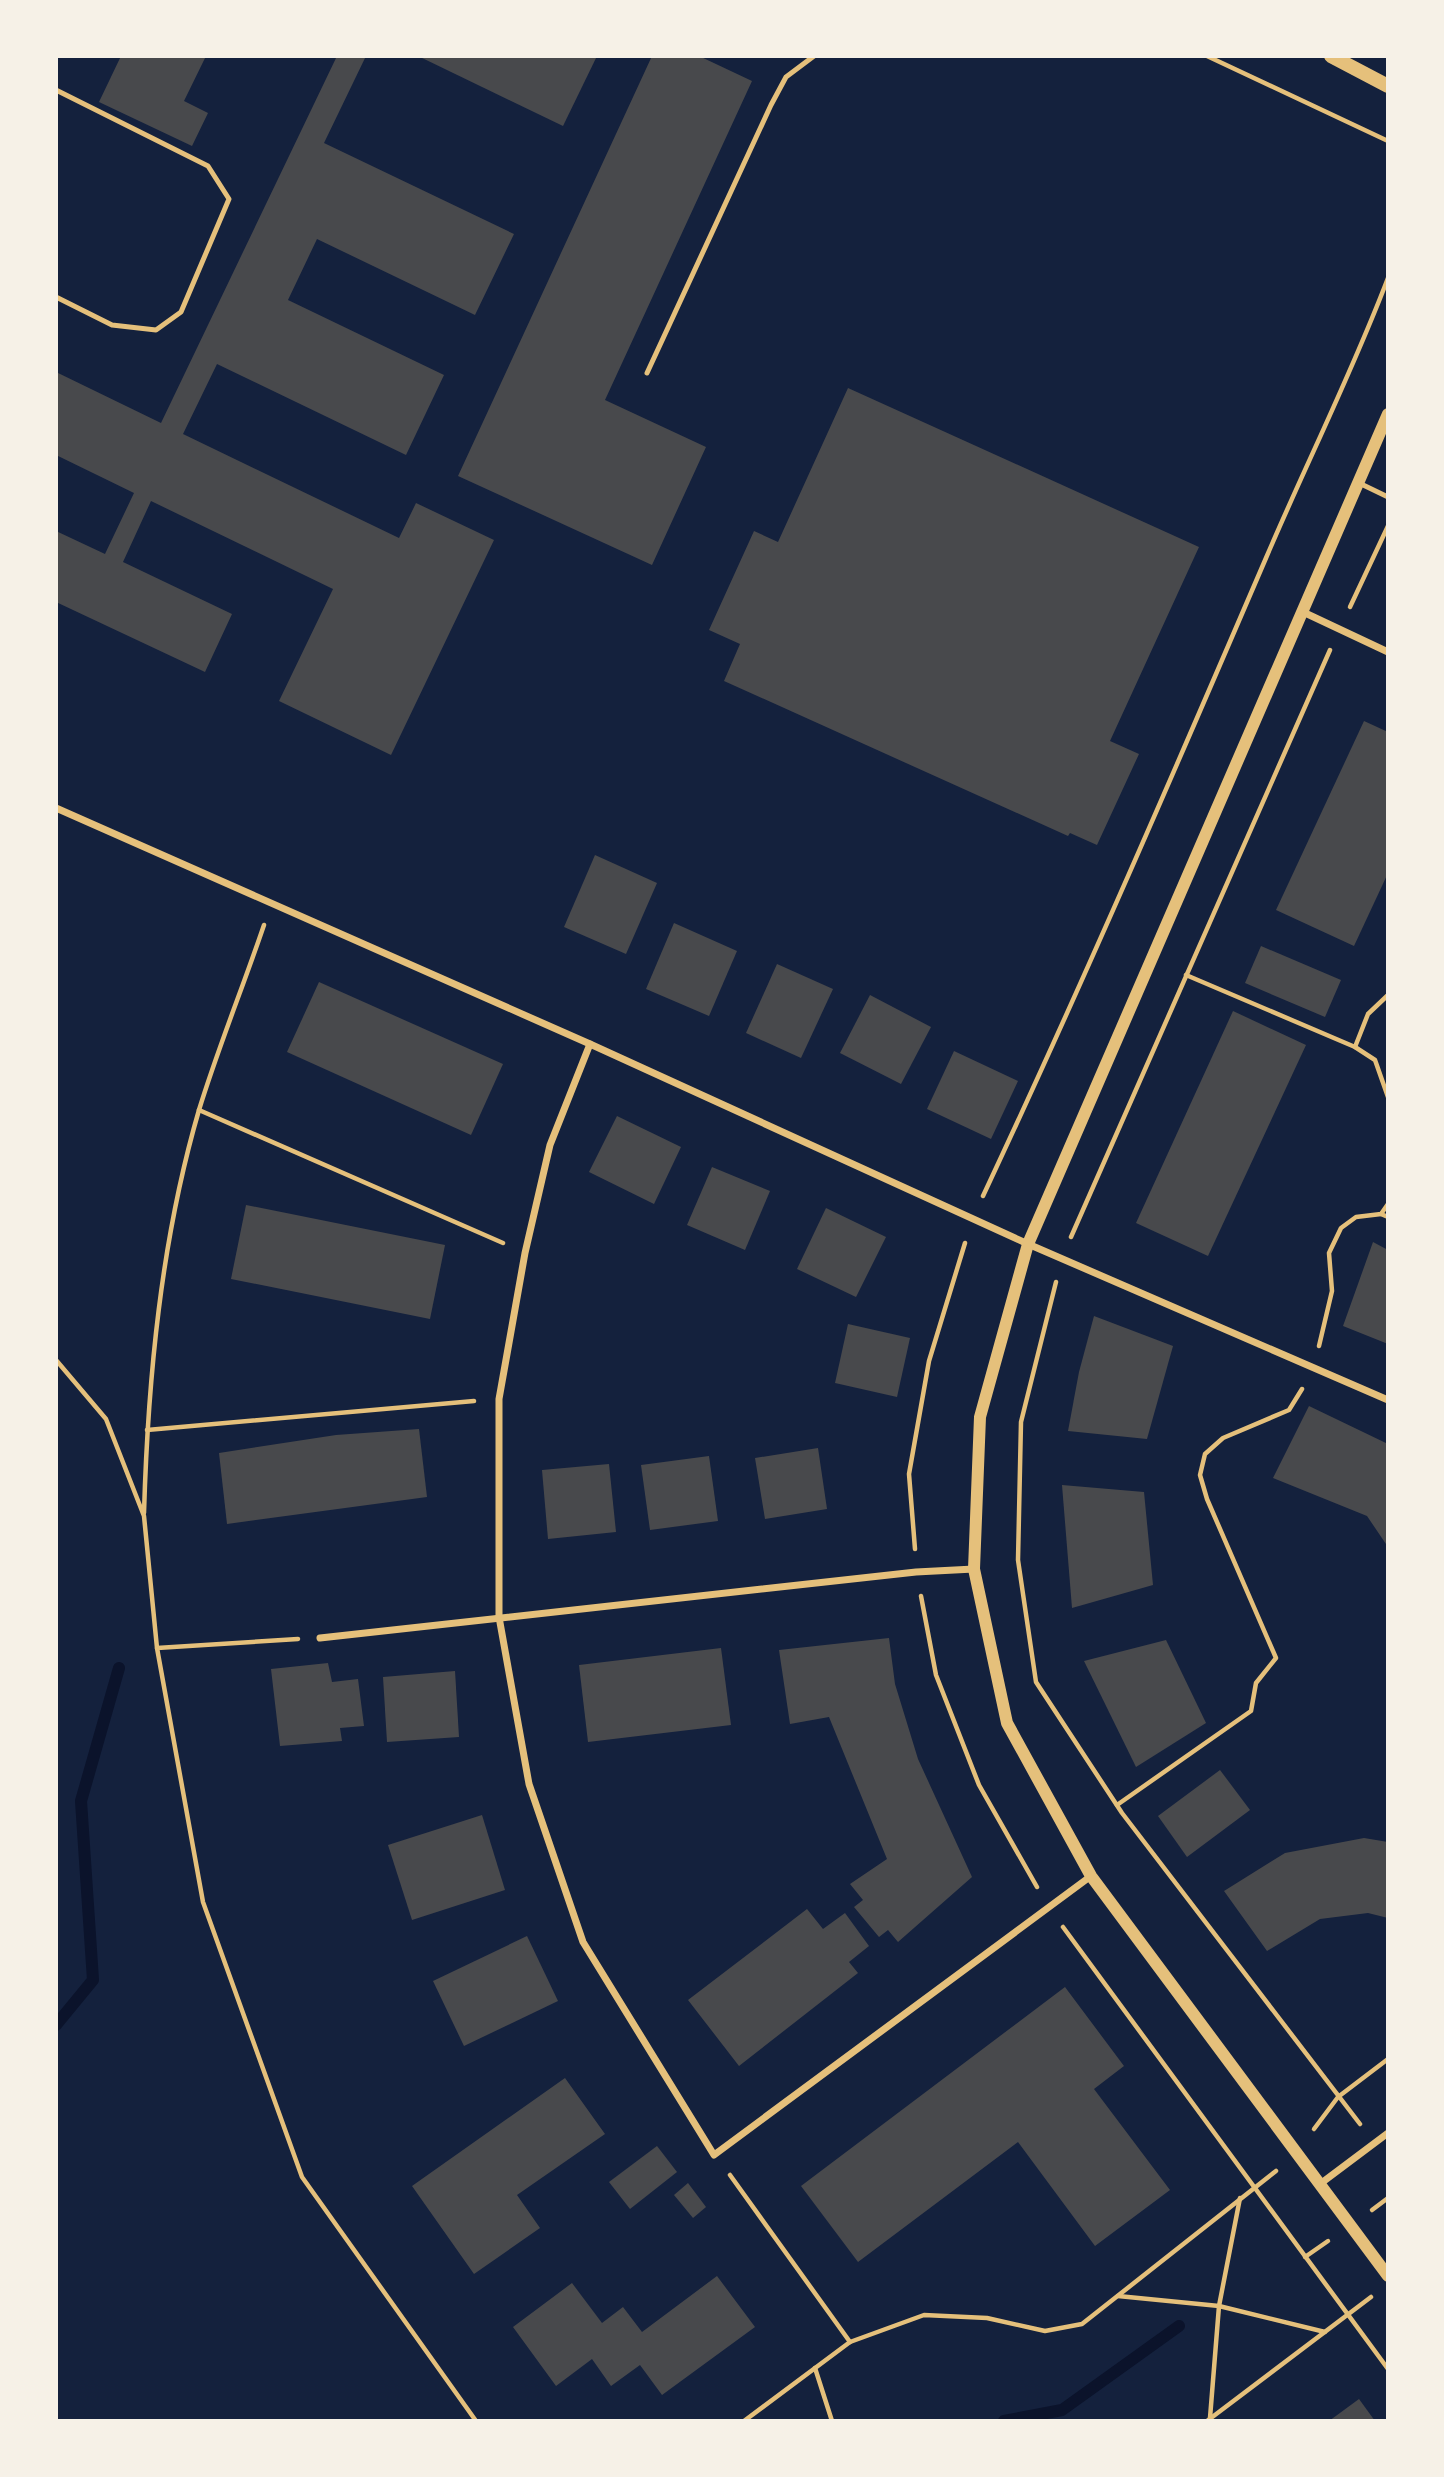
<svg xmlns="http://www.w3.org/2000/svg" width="1444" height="2477" font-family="Spectral,serif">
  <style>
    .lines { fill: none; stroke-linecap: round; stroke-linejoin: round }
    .stream { stroke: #0b132b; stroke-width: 12 }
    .building { fill: #48494c }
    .path { stroke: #e5c07b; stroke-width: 4.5 }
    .service { stroke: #e5c07b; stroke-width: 5 }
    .minor { stroke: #e5c07b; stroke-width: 7 }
    .tertiary { stroke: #e5c07b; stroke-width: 12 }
    .secondary { stroke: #e5c07b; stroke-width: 14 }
  </style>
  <rect width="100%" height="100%" fill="#14213d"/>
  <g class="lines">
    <g class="stream">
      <polyline points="56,2025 93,1980 81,1801 119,1668"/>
      <polyline points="1004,2421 1062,2410 1179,2326"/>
    </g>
  </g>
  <g class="building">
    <polygon points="121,56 206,56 184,101 208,113 192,146 99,102"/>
    <polygon points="337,56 366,56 324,143 514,234 475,315 317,239 288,300 444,375 406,455 217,364 183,434 399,538 416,503 494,540 391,755 279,701 333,589 151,501 123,562 232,614 205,672 56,602 56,531 105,554 134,493 56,455 56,372 161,423"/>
    <polygon points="418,56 597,56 563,126"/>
    <polygon points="652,56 699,56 752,81 605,400 706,447 652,565 458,476"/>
    <polygon points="848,388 1199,547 1110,741 1139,754 1097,845 1070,833 1068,836 724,681 740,644 709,630 754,531 778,542"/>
    <polygon points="1364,721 1388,732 1388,873 1354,946 1276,910"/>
    <polygon points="595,855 657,883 626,954 564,927"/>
    <polygon points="674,923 737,951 709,1016 646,989"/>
    <polygon points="1261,946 1341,980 1325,1017 1245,983"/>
    <polygon points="777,964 833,989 801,1058 746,1033"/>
    <polygon points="319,982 503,1064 471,1135 287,1052"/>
    <polygon points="870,995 931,1027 901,1084 840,1053"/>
    <polygon points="1233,1011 1306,1045 1208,1256 1136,1223"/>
    <polygon points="954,1051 1018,1081 991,1139 927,1109"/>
    <polygon points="617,1116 681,1147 654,1204 589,1172"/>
    <polygon points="712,1167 770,1191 745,1250 687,1225"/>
    <polygon points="246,1205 445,1245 430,1319 231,1279"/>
    <polygon points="826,1208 886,1237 856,1297 797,1269"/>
    <polygon points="1373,1242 1388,1250 1388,1344 1343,1326"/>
    <polygon points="1094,1316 1173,1346 1147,1439 1068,1431 1079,1372"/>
    <polygon points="848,1324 910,1338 897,1397 835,1383"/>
    <polygon points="1309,1406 1388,1444 1388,1547 1367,1516 1273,1478"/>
    <polygon points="419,1429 427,1497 227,1524 219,1453 336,1435"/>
    <polygon points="818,1448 827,1509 765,1519 755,1458"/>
    <polygon points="709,1456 718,1521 650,1530 641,1465"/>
    <polygon points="609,1464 616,1532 548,1539 542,1470"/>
    <polygon points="1062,1485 1144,1492 1153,1585 1072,1608"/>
    <polygon points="889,1638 895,1684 918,1759 972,1877 898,1942 888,1930 879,1937 854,1907 863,1900 850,1884 887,1859 829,1717 790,1724 779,1650"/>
    <polygon points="1166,1640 1206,1723 1136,1767 1084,1661"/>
    <polygon points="721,1648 731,1725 588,1742 579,1665"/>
    <polygon points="328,1663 332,1682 358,1679 364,1726 340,1728 342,1741 280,1746 271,1669"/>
    <polygon points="455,1671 459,1737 387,1742 383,1677"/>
    <polygon points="1220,1770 1250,1810 1187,1857 1158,1816"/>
    <polygon points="482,1815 505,1890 412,1920 388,1845"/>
    <polygon points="1364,1838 1388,1842 1388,1918 1368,1913 1320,1919 1267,1951 1224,1891 1285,1853"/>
    <polygon points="807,1909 823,1929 845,1913 869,1946 849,1962 858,1973 739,2066 688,2000"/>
    <polygon points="527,1936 558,2001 464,2046 433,1981"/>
    <polygon points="1065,1987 1124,2066 1094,2089 1170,2190 1095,2246 1018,2142 858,2262 801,2186"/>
    <polygon points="565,2078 605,2134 517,2195 540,2228 474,2274 412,2186"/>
    <polygon points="657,2146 677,2172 630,2209 609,2182"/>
    <polygon points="688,2183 706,2207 693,2218 674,2195"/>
    <polygon points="717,2276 755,2327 662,2395 640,2365 611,2386 592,2359 556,2386 513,2327 572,2283 602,2323 623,2307 642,2332"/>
    <polygon points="1359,2399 1375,2421 1329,2421"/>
  </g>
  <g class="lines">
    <g class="path">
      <polyline points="1207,56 1388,141"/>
      <polyline points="1350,607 1388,526"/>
      <polyline points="1186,975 1355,1047 1375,1060 1388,1097"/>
      <polyline points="1355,1047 1368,1014 1388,995"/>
      <polyline points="199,1110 503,1243"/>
      <path d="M983 1196C1082 985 1174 772 1266 558 1306 464 1352 373 1388 278"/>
      <polyline points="1381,1214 1388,1217"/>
      <polyline points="1071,1237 1330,650"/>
      <polyline points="1056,1282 1021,1422 1018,1560 1036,1682 1122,1813 1360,2124"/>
      <polyline points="1319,1346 1332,1291 1329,1253 1341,1228 1356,1217 1381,1214 1388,1204"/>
      <polyline points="56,1360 106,1419 144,1516 157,1648 203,1902 302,2177 476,2421"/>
      <polyline points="147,1430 474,1401"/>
      <path d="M144 1513C148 1378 161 1240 199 1110 218 1048 243 987 264 925"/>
      <polyline points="915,1549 909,1474 929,1361 965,1243"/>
      <polyline points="921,1596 936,1675 979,1785 1037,1887"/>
      <polyline points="157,1648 298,1639"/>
      <polyline points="1117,1805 1251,1711 1256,1683 1276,1658 1207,1499 1200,1475 1205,1454 1223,1438 1289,1410 1302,1389"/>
      <polyline points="1063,1927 1388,2369"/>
      <polyline points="1314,2129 1338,2097 1388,2059"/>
      <polyline points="730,2175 850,2342"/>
      <polyline points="1372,2210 1388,2198"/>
      <polyline points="1305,2257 1328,2241"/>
      <polyline points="1118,2296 1219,2306 1325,2332"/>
      <polyline points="815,2368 832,2421"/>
      <polyline points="1210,2418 1219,2306 1240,2198"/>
      <polyline points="744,2421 850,2342 924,2315 987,2318 1045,2331 1082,2324 1276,2171"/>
      <polyline points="1207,2421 1371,2297"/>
    </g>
    <g class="service">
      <polyline points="56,90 208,166 229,199 181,312 156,330 112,325 56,297"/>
      <polyline points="647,373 771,105 786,77 814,56"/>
      <polyline points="1359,483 1388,497"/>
    </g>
    <g class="minor">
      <polyline points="1303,612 1388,652"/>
      <polyline points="56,808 590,1044 1028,1244 1388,1400"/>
      <polyline points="590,1044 550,1145 525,1253 499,1399 499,1617 529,1784 583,1942 714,2155 1091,1876"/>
      <polyline points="320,1638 916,1572 974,1569"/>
      <polyline points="1320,2184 1388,2133"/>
    </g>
    <polyline class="tertiary" points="1388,414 1028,1244 980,1417 974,1569 1007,1723 1091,1876 1388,2276"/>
    <polyline class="secondary" points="1331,56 1388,86"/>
  </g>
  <rect width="1444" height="2477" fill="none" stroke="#f6f1e7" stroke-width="116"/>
</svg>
